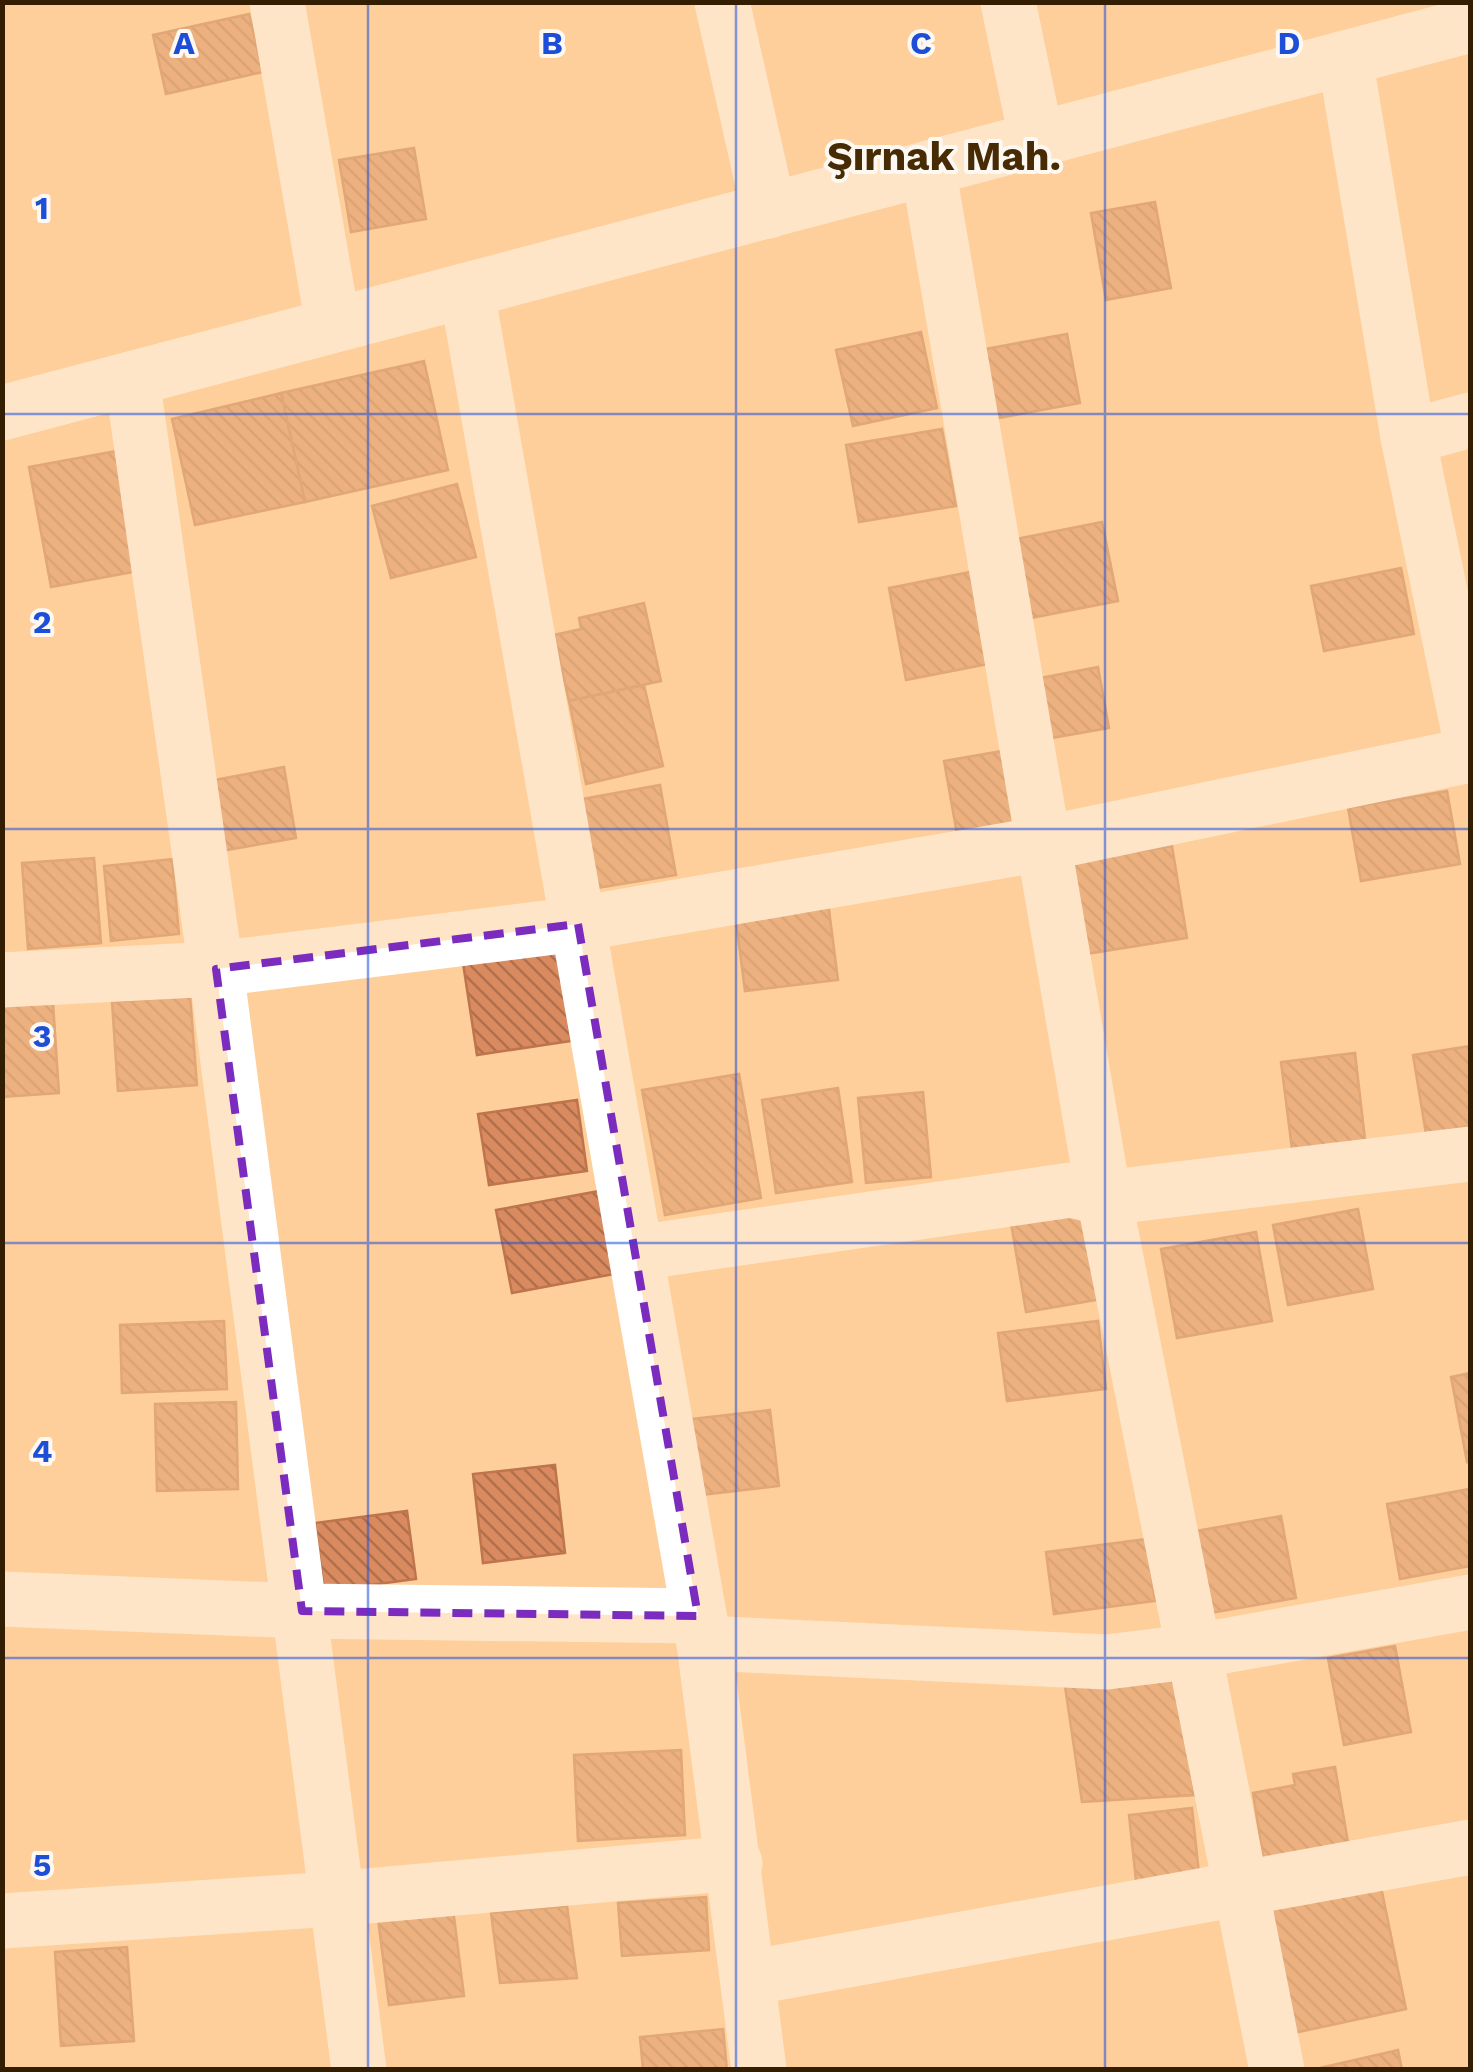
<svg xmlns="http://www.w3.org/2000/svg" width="1473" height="2072" font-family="'Work Sans',sans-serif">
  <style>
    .building { fill: url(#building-back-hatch); stroke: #be754d; stroke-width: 2.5 }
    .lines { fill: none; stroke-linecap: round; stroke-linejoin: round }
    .minor { stroke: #fff; stroke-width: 55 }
    .marked { fill: none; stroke: #7b2cbf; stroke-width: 8; stroke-dasharray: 20 12; stroke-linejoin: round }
    .grid { fill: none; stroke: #1d4ed8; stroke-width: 2.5; stroke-opacity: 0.55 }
    .labels { text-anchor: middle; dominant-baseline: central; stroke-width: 8; stroke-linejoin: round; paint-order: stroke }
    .district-label { font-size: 40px; font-weight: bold; fill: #462b05; stroke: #fef8f2 }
    .grid-label { font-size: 32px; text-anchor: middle; font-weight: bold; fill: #1d4ed8; stroke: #fef8f2; stroke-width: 8; stroke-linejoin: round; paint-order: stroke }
  </style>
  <defs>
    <pattern id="building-back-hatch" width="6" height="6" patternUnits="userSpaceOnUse" patternTransform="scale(2.5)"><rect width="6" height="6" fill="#d98a5e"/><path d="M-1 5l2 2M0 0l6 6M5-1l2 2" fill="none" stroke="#b1704b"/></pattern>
  </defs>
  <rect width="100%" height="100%" fill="#fecf9b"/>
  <g class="building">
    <polygon points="249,14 263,72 166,94 153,35"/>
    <polygon points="414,148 426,219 351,232 339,160"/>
    <polygon points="1155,202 1171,288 1106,300 1091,213"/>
    <polygon points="921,332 937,408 853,426 836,350"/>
    <polygon points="1067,334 1080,403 993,419 980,350"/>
    <polygon points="424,361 448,470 305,502 281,393"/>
    <polygon points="281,393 305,502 195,525 172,419"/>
    <polygon points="942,429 956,506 859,522 846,445"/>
    <polygon points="122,450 144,570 51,587 29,467"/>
    <polygon points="457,484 476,557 391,578 372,506"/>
    <polygon points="1102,522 1118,601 1026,619 1011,540"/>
    <polygon points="1401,568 1414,634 1324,651 1311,586"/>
    <polygon points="970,572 988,664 906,680 889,588"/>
    <polygon points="644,603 661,681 569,701 554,635 581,629 579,618"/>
    <polygon points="1098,667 1109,728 1046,739 1035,679"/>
    <polygon points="644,685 663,766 586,784 569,701"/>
    <polygon points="1002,751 1015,824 957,834 944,761"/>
    <polygon points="284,767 296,838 221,851 209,781"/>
    <polygon points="660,785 676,875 597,888 582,799"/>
    <polygon points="1447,791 1460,864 1361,881 1348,808"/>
    <polygon points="1172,846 1187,938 1086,954 1072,862"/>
    <polygon points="94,858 101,943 28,949 22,863"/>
    <polygon points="172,859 179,934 111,941 104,866"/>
    <polygon points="828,902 838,980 745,991 735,913"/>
    <polygon points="558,949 571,1041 477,1055 463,963"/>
    <polygon points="190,996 197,1085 118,1091 112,1002"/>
    <polygon points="53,1003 59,1093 2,1097 2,1006"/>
    <polygon points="1470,1046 1470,1126 1426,1134 1413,1055"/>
    <polygon points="1355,1053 1366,1148 1293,1157 1281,1062"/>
    <polygon points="739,1074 761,1198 665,1215 642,1090"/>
    <polygon points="838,1088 852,1182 776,1193 762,1100"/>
    <polygon points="923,1092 931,1177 866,1183 858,1098"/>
    <polygon points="577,1100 587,1171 489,1185 478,1114"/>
    <polygon points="599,1191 614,1274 512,1293 496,1210"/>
    <polygon points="1358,1209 1373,1289 1288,1305 1273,1225"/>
    <polygon points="1087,1211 1102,1299 1026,1312 1011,1223"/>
    <polygon points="1256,1232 1272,1321 1177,1338 1161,1249"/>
    <polygon points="224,1321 227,1389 122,1393 120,1325"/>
    <polygon points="1098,1321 1106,1389 1007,1401 998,1333"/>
    <polygon points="1470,1373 1470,1461 1467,1462 1451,1377"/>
    <polygon points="236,1402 238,1489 157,1491 155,1404"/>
    <polygon points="770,1410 779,1486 700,1495 691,1419"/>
    <polygon points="555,1465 565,1553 483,1563 473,1474"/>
    <polygon points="1469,1489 1470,1566 1400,1579 1387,1504"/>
    <polygon points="407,1511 416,1579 324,1591 315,1523"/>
    <polygon points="1281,1516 1296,1598 1210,1613 1196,1531"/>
    <polygon points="1147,1539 1155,1601 1054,1614 1046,1552"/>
    <polygon points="1395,1646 1411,1732 1344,1745 1328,1658"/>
    <polygon points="1175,1675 1195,1795 1082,1802 1065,1686"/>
    <polygon points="681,1750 685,1835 578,1841 574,1755"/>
    <polygon points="1335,1767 1349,1848 1264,1863 1253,1793 1295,1785 1293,1774"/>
    <polygon points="1192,1808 1200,1883 1137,1890 1129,1815"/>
    <polygon points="1380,1882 1406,2009 1294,2033 1267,1905"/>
    <polygon points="706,1897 709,1950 622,1956 618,1903"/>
    <polygon points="567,1906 577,1978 500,1983 491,1913"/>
    <polygon points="453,1909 464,1996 389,2005 378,1919"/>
    <polygon points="127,1947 134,2041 61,2046 55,1952"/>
    <polygon points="723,2029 727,2070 643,2070 640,2037"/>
    <polygon points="1398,2050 1402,2070 1311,2070"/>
  </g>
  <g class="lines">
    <g class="minor">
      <polyline points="277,2 333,325"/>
      <polyline points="722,2 769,211"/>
      <polyline points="1008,2 1036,137"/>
      <polyline points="1345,58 1408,437 1470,737"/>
      <polyline points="928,168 1104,1198 1277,2070"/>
      <polyline points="467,292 704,1643 759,2070"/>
      <polyline points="132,379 216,969 359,2070"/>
      <polyline points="2,413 1470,25"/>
      <polyline points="1408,437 1470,420"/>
      <polyline points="2,980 216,969 578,924 1042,844 1470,755"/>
      <polyline points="636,1253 1071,1190 1104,1198 1470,1154"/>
      <polyline points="2,1599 302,1611 698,1616"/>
      <polyline points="704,1643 1107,1662 1196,1651 1470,1602"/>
      <polyline points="2,1921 334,1899 735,1863"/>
      <polyline points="748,1978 1470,1847"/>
    </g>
  </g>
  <path d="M0 0H1473V2072H0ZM578 924 698 1616 302 1611 216 969Z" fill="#fecf9b" fill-opacity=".55" fill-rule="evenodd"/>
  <path class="marked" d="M578 924 698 1616 302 1611 216 969Z"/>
  <path class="grid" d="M368 2V2070M736 2V2070M1105 2V2070M2 414H1470M2 829H1470M2 1243H1470M2 1658H1470"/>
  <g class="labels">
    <g class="district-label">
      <text x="944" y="156">Şırnak Mah.</text>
    </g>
  </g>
  <g class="grid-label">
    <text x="184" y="54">A</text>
    <text x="552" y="54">B</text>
    <text x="921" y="54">C</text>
    <text x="1289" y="54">D</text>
    <text x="42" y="219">1</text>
    <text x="42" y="633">2</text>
    <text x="42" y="1047">3</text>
    <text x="42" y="1462">4</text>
    <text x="42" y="1876">5</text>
  </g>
  <rect width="1473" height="2072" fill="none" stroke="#341e02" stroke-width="10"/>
</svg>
